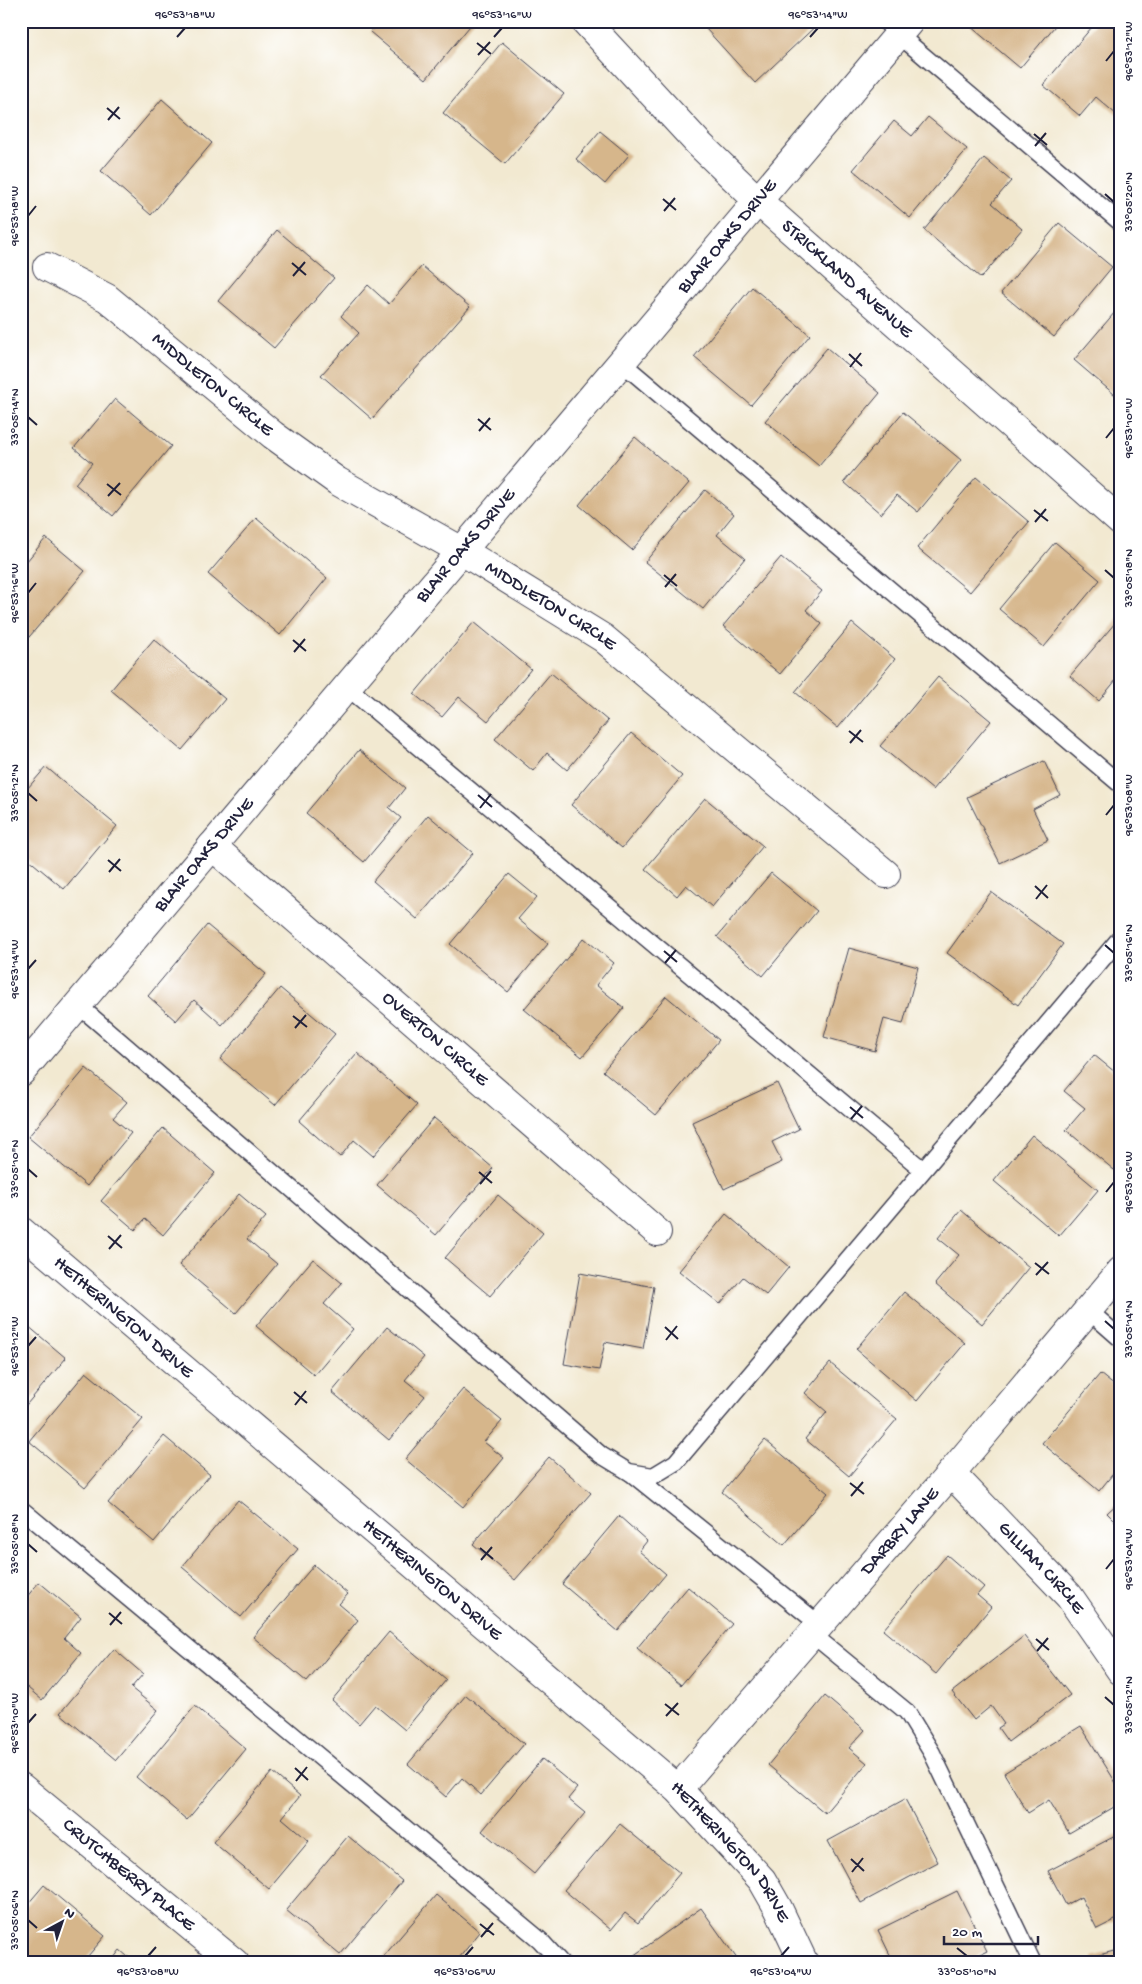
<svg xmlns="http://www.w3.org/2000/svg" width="1142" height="1984" font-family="'Gochi Hand',sans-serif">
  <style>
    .building { fill: #d6b68b }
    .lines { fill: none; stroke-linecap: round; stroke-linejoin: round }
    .service-casing { stroke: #414052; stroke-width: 19 }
    .minor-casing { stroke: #414052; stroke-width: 30 }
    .tertiary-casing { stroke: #414052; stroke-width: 30 }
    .service { stroke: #fff; stroke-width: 16 }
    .minor { stroke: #fff; stroke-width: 28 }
    .tertiary { stroke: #fff; stroke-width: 28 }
    .ticks { fill: none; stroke: #22223b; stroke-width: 2 }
    .labels { text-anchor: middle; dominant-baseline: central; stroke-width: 4; stroke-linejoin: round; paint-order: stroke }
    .street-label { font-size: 19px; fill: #22223b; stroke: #fff }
    .neatline { fill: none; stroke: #22223b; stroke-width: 2 }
    .ticks-label { font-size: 12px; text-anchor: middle; fill: #22223b }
  </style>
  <rect width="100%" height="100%" fill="#fff"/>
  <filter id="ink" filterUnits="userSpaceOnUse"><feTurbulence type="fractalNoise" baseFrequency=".02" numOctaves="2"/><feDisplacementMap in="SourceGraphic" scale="10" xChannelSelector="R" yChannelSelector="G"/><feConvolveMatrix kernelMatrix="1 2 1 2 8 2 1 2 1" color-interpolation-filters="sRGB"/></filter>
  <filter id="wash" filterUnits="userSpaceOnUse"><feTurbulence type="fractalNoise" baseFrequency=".0096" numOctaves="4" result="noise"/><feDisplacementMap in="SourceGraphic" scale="20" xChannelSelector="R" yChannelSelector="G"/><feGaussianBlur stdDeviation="1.12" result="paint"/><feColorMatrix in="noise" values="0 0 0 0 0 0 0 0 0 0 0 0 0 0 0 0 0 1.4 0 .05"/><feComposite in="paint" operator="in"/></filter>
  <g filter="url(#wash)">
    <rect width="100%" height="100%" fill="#f2e9d1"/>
    <g id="blocks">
      <g class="building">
        <polygon points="379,21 474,21 426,79 370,32"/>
        <polygon points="714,21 821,21 755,83 706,29"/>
        <polygon points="974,21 1059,21 1020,68 970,26"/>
        <polygon points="1097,21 1108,21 1121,32 1121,110 1117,115 1096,97 1080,116 1043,85"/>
        <polygon points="502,42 564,94 505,164 443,113"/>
        <polygon points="162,99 212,143 151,215 101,171"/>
        <polygon points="928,117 967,149 910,218 853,170 894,121 912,136"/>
        <polygon points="600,131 629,155 605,184 576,159"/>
        <polygon points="984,158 1011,181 992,203 1022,229 981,278 924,230"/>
        <polygon points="1059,223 1112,267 1054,337 1001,293"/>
        <polygon points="277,230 334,278 274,348 218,301"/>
        <polygon points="422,266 470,307 372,419 321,375 359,333 341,316 368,285 389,304"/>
        <polygon points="752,287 810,335 751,405 694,357"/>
        <polygon points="1121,305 1121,400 1074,360"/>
        <polygon points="827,348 880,393 819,466 765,421"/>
        <polygon points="115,399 171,446 113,516 75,484 92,463 74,448"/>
        <polygon points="903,412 961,460 918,512 897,495 881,514 844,482"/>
        <polygon points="635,437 689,483 632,550 579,505"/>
        <polygon points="976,477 1029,522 970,592 917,548"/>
        <polygon points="705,490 734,514 717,535 745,558 703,609 645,562"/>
        <polygon points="256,518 327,578 280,635 208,574"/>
        <polygon points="46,538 85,571 24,643 21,641 21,568"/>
        <polygon points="1055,542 1100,580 1044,647 999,609"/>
        <polygon points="781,557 822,591 806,610 822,624 780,674 723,626"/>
        <polygon points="1121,616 1121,684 1116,680 1099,701 1070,676"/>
        <polygon points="474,622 531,669 488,721 459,697 442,717 414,694"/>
        <polygon points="852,623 895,659 838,728 795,692"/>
        <polygon points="154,639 225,699 182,750 111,690"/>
        <polygon points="551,673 608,721 567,770 547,753 533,771 495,739"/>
        <polygon points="938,677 991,721 933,790 880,746"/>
        <polygon points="631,733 682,776 622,848 571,805"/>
        <polygon points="359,750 405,788 389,808 401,818 364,862 306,813"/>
        <polygon points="1044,761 1060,795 1033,809 1048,840 1000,863 967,797"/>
        <polygon points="46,767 117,826 64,889 21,853 21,796"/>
        <polygon points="705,798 763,846 712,907 686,885 677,896 645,869"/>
        <polygon points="428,815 473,853 417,919 373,881"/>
        <polygon points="771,873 817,911 763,976 717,937"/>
        <polygon points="509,874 537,897 518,919 548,944 508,992 450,944"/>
        <polygon points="991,892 1063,944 1018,1005 947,953"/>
        <polygon points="207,925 266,974 222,1025 194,1000 176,1021 148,996"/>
        <polygon points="584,938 614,963 596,985 624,1008 582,1057 524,1009"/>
        <polygon points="849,948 918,967 903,1024 884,1019 875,1051 824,1037"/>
        <polygon points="280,988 335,1034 275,1105 220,1059"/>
        <polygon points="666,996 719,1040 656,1115 603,1071"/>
        <polygon points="357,1053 417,1105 373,1156 354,1140 340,1157 299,1121"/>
        <polygon points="1094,1055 1121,1077 1121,1162 1114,1170 1066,1130 1085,1108 1064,1091"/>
        <polygon points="86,1068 127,1102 113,1118 131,1133 87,1186 28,1137"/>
        <polygon points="777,1083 799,1129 772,1142 782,1162 724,1189 692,1122"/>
        <polygon points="434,1118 493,1168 436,1235 377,1185"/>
        <polygon points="163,1128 215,1173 163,1235 145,1219 135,1230 101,1201"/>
        <polygon points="1032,1135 1098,1190 1059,1236 994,1181"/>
        <polygon points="239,1194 266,1217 247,1239 277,1264 236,1313 179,1265"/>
        <polygon points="498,1195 543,1233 490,1296 445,1258"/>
        <polygon points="961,1210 1029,1267 982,1324 935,1284 959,1255 938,1238"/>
        <polygon points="726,1214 789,1267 766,1295 743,1277 720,1304 679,1271"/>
        <polygon points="313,1259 342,1283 324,1304 353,1329 314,1375 256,1326"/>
        <polygon points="580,1273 654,1287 643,1349 605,1342 599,1370 564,1364"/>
        <polygon points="904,1292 965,1343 917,1401 856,1349"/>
        <polygon points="21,1320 66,1358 21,1411"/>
        <polygon points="387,1327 424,1357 405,1380 425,1396 389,1440 332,1392"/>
        <polygon points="830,1363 897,1419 849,1476 805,1439 827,1412 805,1393"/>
        <polygon points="86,1372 143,1419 85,1488 29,1441"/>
        <polygon points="1100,1374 1121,1391 1121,1408 1118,1412 1121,1414 1121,1464 1099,1491 1042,1443"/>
        <polygon points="463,1389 502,1421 484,1442 504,1458 463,1507 405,1459"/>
        <polygon points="164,1436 210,1475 154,1542 108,1503"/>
        <polygon points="765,1440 828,1493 784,1545 722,1492"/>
        <polygon points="549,1457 591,1493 515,1580 473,1544"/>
        <polygon points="238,1500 298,1549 241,1617 182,1567"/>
        <polygon points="1121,1500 1121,1527 1107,1513"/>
        <polygon points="619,1516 647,1541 639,1551 666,1574 618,1631 562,1584"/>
        <polygon points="947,1555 984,1587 977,1595 991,1607 936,1674 883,1630"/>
        <polygon points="314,1565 348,1594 339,1604 358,1620 307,1682 253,1637"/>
        <polygon points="39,1582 81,1617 64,1638 81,1653 42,1700 21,1682 21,1604"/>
        <polygon points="688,1587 732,1624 681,1685 637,1648"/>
        <polygon points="389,1632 446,1680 405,1730 375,1705 359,1724 332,1700"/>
        <polygon points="1024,1636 1070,1695 1008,1742 998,1728 1004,1724 991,1706 974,1720 952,1692"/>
        <polygon points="114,1649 143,1674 131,1688 158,1710 116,1760 60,1713"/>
        <polygon points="466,1695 524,1744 481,1795 462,1778 446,1797 408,1764"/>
        <polygon points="825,1696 865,1730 849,1748 867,1763 825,1813 768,1765"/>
        <polygon points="195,1706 246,1749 187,1820 136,1777"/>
        <polygon points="1081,1726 1121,1791 1121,1803 1069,1833 1049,1800 1028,1813 1004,1773"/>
        <polygon points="542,1759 577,1788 568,1799 585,1813 534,1874 482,1831"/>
        <polygon points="272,1772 300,1796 282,1818 309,1841 269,1889 213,1842"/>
        <polygon points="905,1799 938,1862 861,1903 828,1841"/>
        <polygon points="620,1824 680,1873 638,1923 625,1913 611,1930 564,1890"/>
        <polygon points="1121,1833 1121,1917 1097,1929 1081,1897 1066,1905 1048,1871"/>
        <polygon points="348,1836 402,1881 340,1955 286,1910"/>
        <polygon points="44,1885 105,1936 82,1963 21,1963 21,1912"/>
        <polygon points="957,1891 987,1951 963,1963 894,1963 878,1930"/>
        <polygon points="436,1895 480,1932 455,1963 390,1963 383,1957"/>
        <polygon points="701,1908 740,1963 623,1963"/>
        <polygon points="1121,1949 1121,1963 1093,1963 1092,1957"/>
        <polygon points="120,1950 135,1963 110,1963"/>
      </g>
    </g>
  </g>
  <g filter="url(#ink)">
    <use href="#blocks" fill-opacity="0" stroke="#414052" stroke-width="1"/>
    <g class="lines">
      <g class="service-casing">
        <g id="service">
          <polyline points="885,21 899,35 1121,223"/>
          <polyline points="621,362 1121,785"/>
          <polyline points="347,687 923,1170"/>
          <polyline points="78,1005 601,1455 629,1472 653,1476 676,1462 1121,937"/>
          <polyline points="1088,1310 1121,1339"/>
          <polyline points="631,1473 820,1625"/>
          <polyline points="21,1509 540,1940 561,1963"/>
          <polyline points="812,1634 907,1712 932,1753 1033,1963"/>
        </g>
      </g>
      <g class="minor-casing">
        <g id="minor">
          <path id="s1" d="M585 21 699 144 758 201 1121 522"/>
          <path id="s2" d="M47 267 107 298 273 435 337 481 462 551 603 638 886 874"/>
          <path id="s3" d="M212 846 657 1232"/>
          <path id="s4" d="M21 1231 678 1789 762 1880 778 1908 804 1963"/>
          <path id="s5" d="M951 1473 1069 1596 1121 1671"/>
          <path id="s6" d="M21 1787 235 1963"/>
          <path id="s7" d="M678 1789 951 1473 1121 1271"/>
        </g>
      </g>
      <g class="tertiary-casing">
        <g id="tertiary">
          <path id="s8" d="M21 1072 910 21"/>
        </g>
      </g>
      <use href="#service" class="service"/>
      <use href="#minor" class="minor"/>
      <use href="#tertiary" class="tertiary"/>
    </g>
  </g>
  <path class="ticks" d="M177 37 185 28M494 37 502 28M810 37 818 28M477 43 491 54M478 55 490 42M1106 61 1114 51M107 108 120 119M108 120 119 107M1034 134 1047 145M1035 146 1046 133M1105 194 1114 202M663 199 676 210M664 211 675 198M28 216 36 206M292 263 306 275M293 276 305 262M849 354 862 366M850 367 861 353M28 417 37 425M478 419 491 430M479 431 490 418M1106 438 1114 428M107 484 121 495M108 496 120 483M1034 510 1048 521M1035 522 1046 509M1105 570 1114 578M664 575 677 586M665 587 676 574M28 593 36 583M293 640 306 651M294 652 305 639M849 731 863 742M850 743 861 730M28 793 37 801M478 795 492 807M480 808 491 794M1106 815 1114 805M108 860 121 871M109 872 120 859M1035 886 1048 898M1036 899 1047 885M1105 945 1114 953M664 951 677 962M665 963 676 950M28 969 36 960M293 1016 307 1027M295 1028 306 1015M850 1107 863 1118M851 1119 862 1106M28 1169 37 1177M479 1172 492 1183M480 1184 491 1171M1106 1192 1114 1182M108 1236 122 1248M109 1249 121 1235M1035 1263 1049 1274M1036 1275 1048 1262M1105 1321 1114 1329M665 1327 678 1339M666 1340 677 1326M28 1346 36 1337M294 1392 307 1403M295 1405 306 1391M850 1483 864 1494M851 1496 863 1482M28 1544 37 1552M480 1548 493 1559M481 1560 492 1547M1106 1569 1114 1559M109 1613 122 1624M110 1625 121 1612M1036 1639 1049 1650M1037 1651 1048 1638M1105 1697 1114 1705M665 1704 679 1715M666 1716 678 1703M28 1723 36 1714M295 1768 308 1780M296 1781 307 1767M851 1859 864 1871M852 1872 863 1858M28 1920 37 1928M480 1924 494 1935M481 1937 493 1923M957 1948 967 1956M148 1956 156 1947M465 1956 473 1947M781 1956 789 1947"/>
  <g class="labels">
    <g class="street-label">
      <text stroke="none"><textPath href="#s8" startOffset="1094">BLAIR OAKS DRIVE</textPath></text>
      <text stroke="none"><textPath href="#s1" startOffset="368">STRICKLAND AVENUE</textPath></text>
      <text stroke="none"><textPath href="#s2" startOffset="204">MIDDLETON CIRCLE</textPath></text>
      <text stroke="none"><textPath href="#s8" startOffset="689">BLAIR OAKS DRIVE</textPath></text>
      <text stroke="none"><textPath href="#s2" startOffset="609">MIDDLETON CIRCLE</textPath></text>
      <text stroke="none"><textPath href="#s8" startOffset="284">BLAIR OAKS DRIVE</textPath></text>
      <text stroke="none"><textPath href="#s3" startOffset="295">OVERTON CIRCLE</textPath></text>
      <text stroke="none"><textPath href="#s4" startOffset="134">HETHERINGTON DRIVE</textPath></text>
      <text stroke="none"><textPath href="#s7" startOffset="340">DARBRY LANE</textPath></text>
      <text stroke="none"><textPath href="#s5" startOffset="131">GILLIAM CIRCLE</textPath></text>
      <text stroke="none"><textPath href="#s4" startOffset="539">HETHERINGTON DRIVE</textPath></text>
      <text stroke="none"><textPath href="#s4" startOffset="944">HETHERINGTON DRIVE</textPath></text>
      <text stroke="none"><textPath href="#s6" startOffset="139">CRUTCHBERRY PLACE</textPath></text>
    </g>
  </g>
  <rect width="1142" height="1984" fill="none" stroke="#fff" stroke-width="55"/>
  <g transform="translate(62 1922) rotate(40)" stroke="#ffffff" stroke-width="4" paint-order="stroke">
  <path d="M0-4L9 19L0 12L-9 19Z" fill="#22223b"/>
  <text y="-8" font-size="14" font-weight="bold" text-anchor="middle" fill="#22223b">N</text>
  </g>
  <path d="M944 1936v8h94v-8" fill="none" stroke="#22223b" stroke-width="2.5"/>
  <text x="952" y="1936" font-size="15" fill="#22223b" stroke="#ffffff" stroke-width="4" paint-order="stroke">20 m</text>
  <rect x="28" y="28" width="1086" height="1928" class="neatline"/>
  <g class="ticks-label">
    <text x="185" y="18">96°53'18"W</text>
    <text x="502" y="18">96°53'16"W</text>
    <text x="818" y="18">96°53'14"W</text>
    <text transform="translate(1128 51) rotate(-90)" y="4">96°53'12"W</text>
    <text transform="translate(1128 202) rotate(-90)" y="4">33°05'20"N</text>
    <text transform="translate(14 216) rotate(-90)" y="4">96°53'18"W</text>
    <text transform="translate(14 417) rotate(-90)" y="4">33°05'14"N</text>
    <text transform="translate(1128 428) rotate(-90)" y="4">96°53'10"W</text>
    <text transform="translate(1128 578) rotate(-90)" y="4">33°05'18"N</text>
    <text transform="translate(14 593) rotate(-90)" y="4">96°53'16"W</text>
    <text transform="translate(14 793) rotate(-90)" y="4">33°05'12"N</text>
    <text transform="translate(1128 805) rotate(-90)" y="4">96°53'08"W</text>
    <text transform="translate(1128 953) rotate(-90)" y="4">33°05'16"N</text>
    <text transform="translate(14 969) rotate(-90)" y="4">96°53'14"W</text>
    <text transform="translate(14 1169) rotate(-90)" y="4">33°05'10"N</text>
    <text transform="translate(1128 1182) rotate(-90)" y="4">96°53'06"W</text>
    <text transform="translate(1128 1329) rotate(-90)" y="4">33°05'14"N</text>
    <text transform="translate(14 1346) rotate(-90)" y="4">96°53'12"W</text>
    <text transform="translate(14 1544) rotate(-90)" y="4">33°05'08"N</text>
    <text transform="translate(1128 1559) rotate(-90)" y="4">96°53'04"W</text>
    <text transform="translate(1128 1705) rotate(-90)" y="4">33°05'12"N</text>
    <text transform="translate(14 1723) rotate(-90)" y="4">96°53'10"W</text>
    <text transform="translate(14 1920) rotate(-90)" y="4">33°05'06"N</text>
    <text x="148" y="1975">96°53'08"W</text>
    <text x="465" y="1975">96°53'06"W</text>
    <text x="781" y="1975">96°53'04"W</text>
    <text x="967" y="1975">33°05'10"N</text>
  </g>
</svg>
